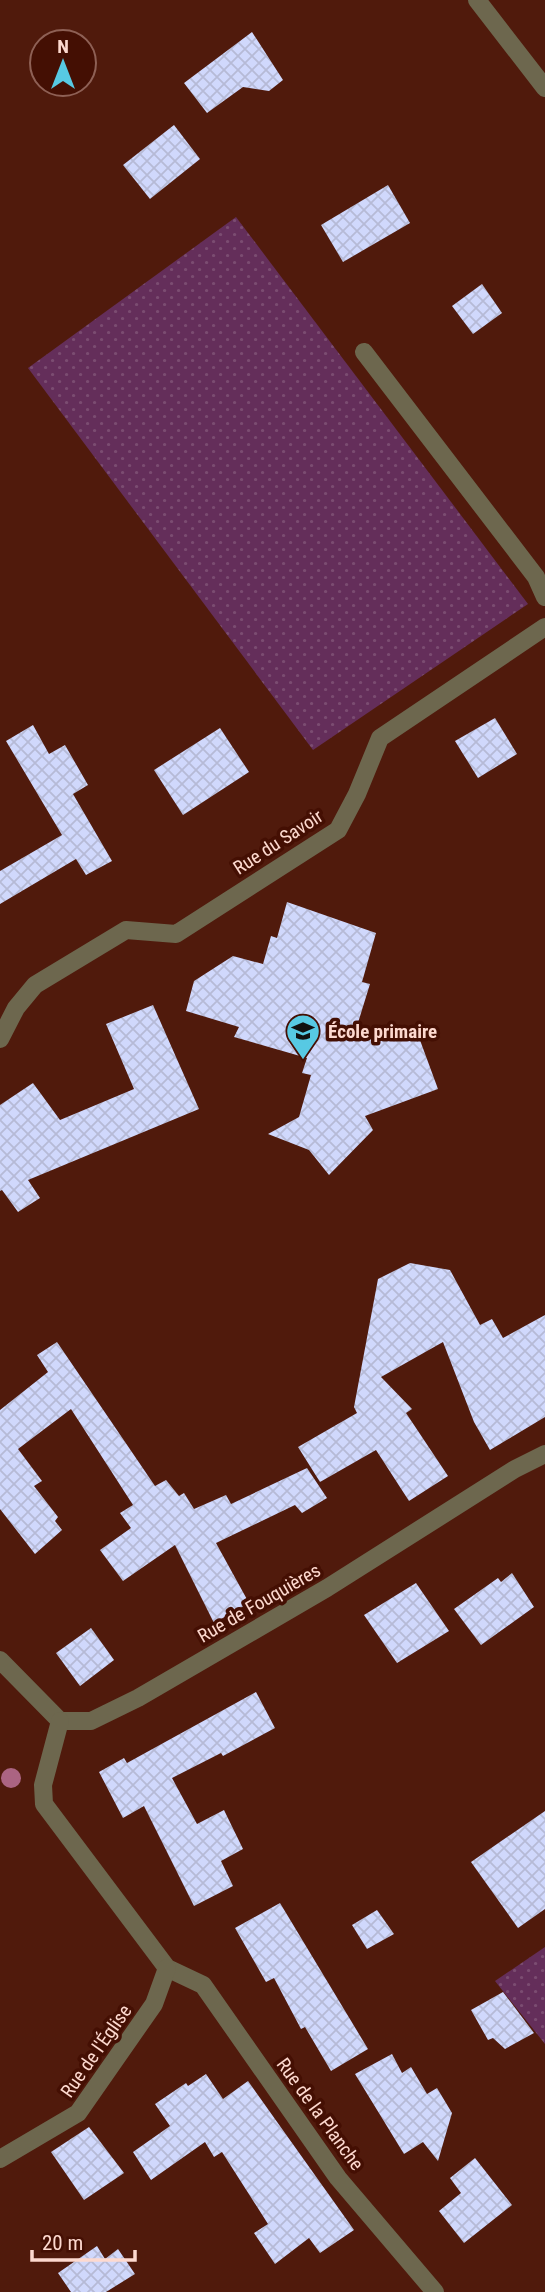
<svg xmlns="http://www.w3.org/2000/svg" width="545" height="2292" font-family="'Roboto Condensed',sans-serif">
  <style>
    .grass { fill: url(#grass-dots) }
    .building { fill: url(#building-cross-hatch) }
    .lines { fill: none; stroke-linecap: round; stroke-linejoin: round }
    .minor { stroke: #6d674e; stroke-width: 18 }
    .tree { fill: #ab6482 }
    .labels { text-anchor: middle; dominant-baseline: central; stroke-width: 7; stroke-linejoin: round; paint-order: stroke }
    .street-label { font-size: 19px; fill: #fdd9cf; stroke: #440f03 }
    .poi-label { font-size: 19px; font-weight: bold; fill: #fdd9cf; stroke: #440f03; text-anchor: start }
  </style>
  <defs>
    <pattern id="grass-dots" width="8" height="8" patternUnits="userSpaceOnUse" patternTransform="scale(1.75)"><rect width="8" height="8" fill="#642e5a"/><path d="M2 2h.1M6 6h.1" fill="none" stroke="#7b4c71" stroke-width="1.8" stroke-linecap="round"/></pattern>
    <pattern id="building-cross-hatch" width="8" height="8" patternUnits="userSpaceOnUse" patternTransform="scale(1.75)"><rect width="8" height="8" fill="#d0d8fc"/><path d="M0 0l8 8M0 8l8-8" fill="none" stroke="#b6bad6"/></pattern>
  </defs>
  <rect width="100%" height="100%" fill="#501a0c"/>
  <g class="grass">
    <polygon points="236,217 528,604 313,750 28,368"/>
    <polygon points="545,1947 545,2044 495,1981"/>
  </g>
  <g class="building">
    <polygon points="252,32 283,80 269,91 243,87 207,113 184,83"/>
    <polygon points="174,125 200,159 150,199 123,165"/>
    <polygon points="388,185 410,223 343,262 321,225"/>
    <polygon points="482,284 502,313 473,334 452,306"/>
    <polygon points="495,718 517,754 478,778 455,741"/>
    <polygon points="33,725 49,754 65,745 88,785 73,794 112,861 86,875 76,859 0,904 0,871 62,835 6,741"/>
    <polygon points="220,728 249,772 183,815 154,770"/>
    <polygon points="287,902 376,933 362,982 370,984 357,1026 399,1039 417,1032 438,1089 365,1116 373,1130 329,1175 309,1150 268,1134 299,1117 311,1075 302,1073 307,1058 234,1037 239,1027 186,1011 194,981 233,956 263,964 271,936 277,938"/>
    <polygon points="153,1005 199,1109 28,1180 40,1198 18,1212 2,1190 0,1191 0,1105 33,1083 60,1120 134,1089 106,1024"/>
    <polygon points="410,1263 450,1270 480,1325 492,1319 503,1338 545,1315 545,1417 490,1450 474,1422 443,1342 381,1377 412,1409 406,1413 448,1476 409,1501 376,1450 320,1482 298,1447 357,1413 354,1407 378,1279"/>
    <polygon points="57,1342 155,1486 166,1480 179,1496 184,1493 194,1509 226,1495 231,1504 307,1468 327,1498 302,1513 295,1505 216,1543 249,1603 214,1623 175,1545 123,1581 100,1550 131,1528 120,1513 133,1505 71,1409 18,1449 42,1481 34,1486 58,1517 55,1521 62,1530 35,1554 0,1509 0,1410 48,1372 37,1355"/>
    <polygon points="512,1573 534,1607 481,1645 454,1609 498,1578 501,1582"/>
    <polygon points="416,1583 449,1631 397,1663 364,1615"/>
    <polygon points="91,1628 114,1660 80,1686 56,1653"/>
    <polygon points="256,1692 275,1728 223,1756 221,1753 172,1778 197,1824 224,1810 243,1849 221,1861 233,1886 194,1906 144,1806 123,1818 99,1772 124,1758 127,1763"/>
    <polygon points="545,1811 545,1909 518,1928 471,1862"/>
    <polygon points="280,1903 368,2049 331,2071 305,2027 301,2029 274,1978 266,1982 235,1928"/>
    <polygon points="377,1910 394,1934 367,1949 352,1925"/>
    <polygon points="503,1992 534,2033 505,2049 493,2038 488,2040 471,2010"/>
    <polygon points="392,2054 402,2073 411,2067 427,2094 437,2088 452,2113 438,2161 423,2142 404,2154 355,2074"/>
    <polygon points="206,2074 223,2099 248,2081 354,2230 320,2253 309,2238 275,2264 254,2233 268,2224 222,2152 214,2157 205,2142 151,2180 133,2152 170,2126 155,2104 186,2083 188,2086"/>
    <polygon points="89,2127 124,2173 84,2200 51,2152"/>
    <polygon points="475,2158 512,2205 464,2243 439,2211 461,2193 450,2178"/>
    <polygon points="97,2246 105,2259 118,2249 135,2274 106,2292 71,2292 58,2273"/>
  </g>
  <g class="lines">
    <g class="minor">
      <polyline points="477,0 545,88"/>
      <polyline points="364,352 536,577 545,597"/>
      <polyline points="0,1039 16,1008 35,985 126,930 176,934 338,830 357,794 380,738 545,627"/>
      <polyline points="0,1660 60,1721 91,1721 138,1698 327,1588 515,1469 545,1454"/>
      <polyline points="60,1721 43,1785 44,1804 167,1968 203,1985 338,2178 435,2292"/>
      <polyline points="0,2159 78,2113 154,2004 167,1968"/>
    </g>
  </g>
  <circle class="tree" cx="11" cy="1778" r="10"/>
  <defs>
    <g id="school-pin" transform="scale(1.75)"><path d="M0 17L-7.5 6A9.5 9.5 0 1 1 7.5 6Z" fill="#57c9e3" stroke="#440f03"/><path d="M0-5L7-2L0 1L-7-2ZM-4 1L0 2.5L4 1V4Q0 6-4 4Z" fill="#111"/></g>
  </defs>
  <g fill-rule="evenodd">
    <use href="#school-pin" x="303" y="1031"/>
  </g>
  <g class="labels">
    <g class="street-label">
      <text transform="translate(278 842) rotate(-33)">Rue du Savoir</text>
      <text transform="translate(259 1603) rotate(-30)">Rue de Fouquières</text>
      <text transform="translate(96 2051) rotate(-55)">Rue de l'Église</text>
      <text transform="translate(320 2114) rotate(54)">Rue de la Planche</text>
    </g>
    <g class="poi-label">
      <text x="328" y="1031">École primaire</text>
    </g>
  </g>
  <g transform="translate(63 63)"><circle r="33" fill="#440f03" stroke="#8e6055" stroke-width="2"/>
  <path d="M0-5L12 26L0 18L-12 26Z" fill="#57c9e3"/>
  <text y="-10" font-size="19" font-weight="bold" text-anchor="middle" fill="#fdd9cf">N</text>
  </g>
  <path d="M32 2250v10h103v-10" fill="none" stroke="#fdd9cf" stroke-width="3.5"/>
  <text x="42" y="2250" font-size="21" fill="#fdd9cf" stroke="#440f03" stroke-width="5" paint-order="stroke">20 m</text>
</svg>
